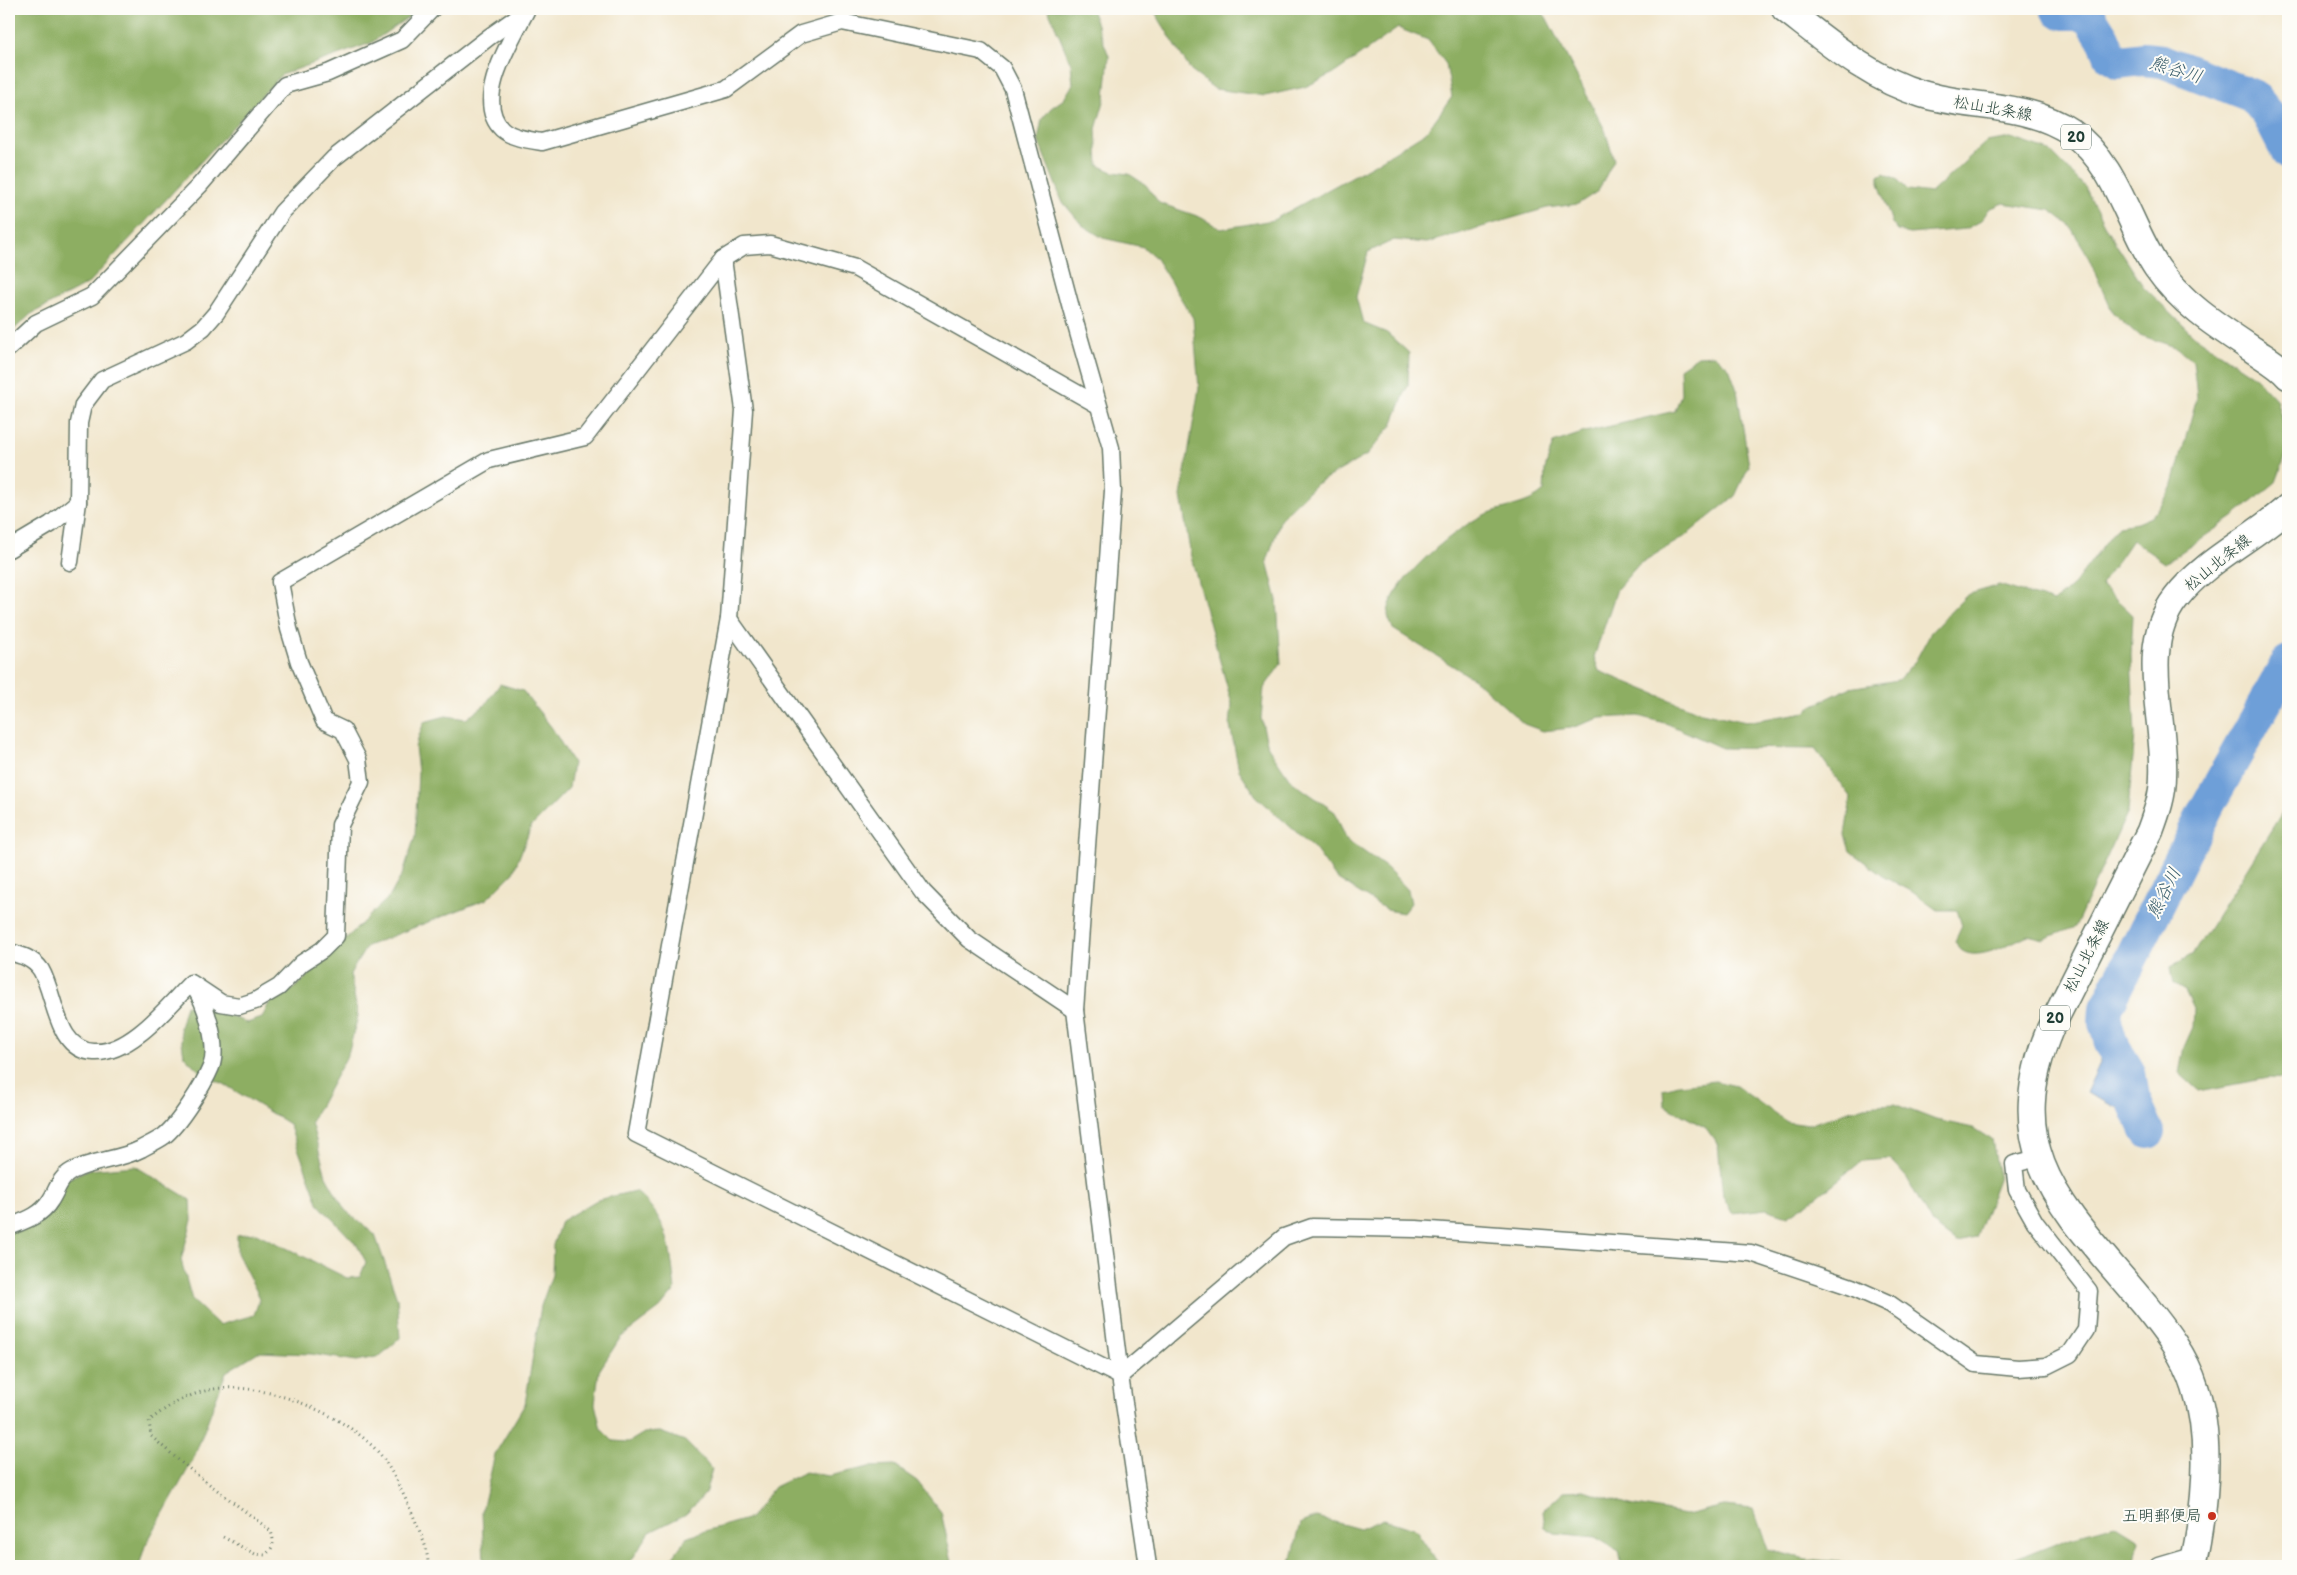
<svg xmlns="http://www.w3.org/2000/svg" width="2297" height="1575" font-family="'Balsamiq Sans','Klee One',sans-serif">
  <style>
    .forest { fill: #8dae62; stroke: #56764b }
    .water { fill: #6e9fd8; stroke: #466e86 }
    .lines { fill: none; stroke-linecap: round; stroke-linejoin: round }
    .river { stroke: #6e9fd8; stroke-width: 34 }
    .street-casing { stroke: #687869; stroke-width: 19 }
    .primary-casing { stroke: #687869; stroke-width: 29 }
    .path { stroke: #687869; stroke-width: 3; stroke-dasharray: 1 4; stroke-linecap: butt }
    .street { stroke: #fff; stroke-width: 16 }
    .primary { stroke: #fff; stroke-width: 26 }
    .poi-dot { fill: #c8321e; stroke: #fdfcf7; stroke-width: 2 }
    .labels { text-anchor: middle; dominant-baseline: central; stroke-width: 4; stroke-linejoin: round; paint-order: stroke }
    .shield { fill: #fdfcf7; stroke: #62766e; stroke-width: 1 }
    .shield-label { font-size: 15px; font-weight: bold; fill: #1f3d34 }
    .street-label { font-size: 16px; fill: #1f3d34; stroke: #fdfcf7 }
    .poi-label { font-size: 16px; fill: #1f3d34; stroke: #fdfcf7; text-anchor: end }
    .water-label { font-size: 18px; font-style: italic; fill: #3b5f6d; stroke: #fdfcf7 }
  </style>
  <rect width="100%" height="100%" fill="#fdfcf7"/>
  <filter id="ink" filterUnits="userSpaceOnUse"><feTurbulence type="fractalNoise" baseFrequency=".02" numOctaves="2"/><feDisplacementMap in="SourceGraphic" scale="10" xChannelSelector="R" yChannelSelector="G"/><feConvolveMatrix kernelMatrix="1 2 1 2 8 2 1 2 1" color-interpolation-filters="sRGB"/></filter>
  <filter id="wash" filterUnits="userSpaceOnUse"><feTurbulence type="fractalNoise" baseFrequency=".0096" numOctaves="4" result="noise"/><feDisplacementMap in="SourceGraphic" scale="20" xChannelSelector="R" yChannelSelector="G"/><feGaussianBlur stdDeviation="1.12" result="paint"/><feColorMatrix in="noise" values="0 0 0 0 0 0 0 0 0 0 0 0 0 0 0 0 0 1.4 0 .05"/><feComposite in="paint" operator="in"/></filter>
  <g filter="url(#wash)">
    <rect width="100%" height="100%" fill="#f1e6cc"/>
    <g class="forest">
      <polygon points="9,9 420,9 371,43 281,75 89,283 31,314 9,334"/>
      <polygon points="1048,9 1091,9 1109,56 1105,98 1096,129 1098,165 1113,172 1129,174 1146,185 1159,203 1200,217 1221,229 1273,220 1373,165 1426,132 1452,97 1446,64 1428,40 1398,28 1336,72 1305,87 1265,96 1215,89 1191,71 1153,9 1539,9 1546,17 1605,130 1614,160 1598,191 1578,204 1547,208 1427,243 1394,240 1368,252 1356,297 1363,323 1387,333 1409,353 1408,385 1392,425 1367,455 1316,484 1281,518 1267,561 1277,600 1281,664 1264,688 1261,718 1268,747 1291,781 1335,812 1346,839 1387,868 1408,890 1411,903 1403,913 1387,910 1336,878 1315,849 1256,796 1239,770 1230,726 1232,704 1191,557 1181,496 1199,388 1193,318 1155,257 1143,247 1103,238 1082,225 1062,201 1038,140 1042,119 1051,108 1064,99 1073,84 1071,64"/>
      <path d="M2011 138 2050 151 2085 187 2107 230 2143 286 2193 335 2255 377 2276 399 2288 442V450L2276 482 2233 517 2165 563 2132 540 2101 585 2133 615 2131 656 2135 735 2128 811 2075 927 2044 939 2028 935C2012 942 1978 963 1961 950 1959 948 1956 943 1955 941L1962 926 1957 910H1937L1911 891 1883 876 1850 851 1845 835 1851 798 1815 749 1722 748 1668 724 1638 716 1600 718 1571 728 1543 731 1524 724 1474 679 1393 629C1392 625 1388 619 1388 615 1388 583 1457 527 1484 515 1505 506 1528 506 1544 491L1545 469 1553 443 1585 432 1675 411 1681 394 1680 368 1698 356 1714 355 1729 368 1737 390 1749 466 1735 496 1684 537 1639 564 1617 589 1594 657 1599 671 1697 711 1746 722 1806 712 1814 705 1849 688 1898 680 1916 660 1931 632 1967 595 1999 585 2054 602 2074 584 2118 526 2137 523 2151 517 2163 503 2173 484 2197 397 2193 361 2178 348 2137 334 2113 313 2086 252 2070 226 2050 210 2003 203 1989 209 1981 221 1966 229 1910 234 1898 231 1892 223 1879 183V176L1884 173 1897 179 1908 190 1931 193 1986 142Z"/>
      <polygon points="500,684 523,691 552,728 573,763 569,788 531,827 513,873 487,899 367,946 350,974 358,1016 348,1054 311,1122 326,1176 345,1210 375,1235 397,1298 400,1338 380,1356 357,1361 311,1354 258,1352 226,1372 193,1460 145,1546 139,1566 9,1566 9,1231 60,1182 87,1170 135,1166 191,1200 192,1220 181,1260 192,1300 219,1325 254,1315 260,1298 237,1253 237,1235 256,1233 347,1278 360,1277 366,1262 357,1245 319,1205 289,1124 224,1084 203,1075 184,1056 180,1028 186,1005 206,1006 247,1023 262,1018 269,1003 294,989 390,896 403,873 415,836 418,772 415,747 424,722 446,716 466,719 485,705"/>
      <polygon points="2288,803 2288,1079 2268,1078 2199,1091 2179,1073 2184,1047 2193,1027 2194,1009 2185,991 2173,984 2170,967 2193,954"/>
      <polygon points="1715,1081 1736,1086 1787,1122 1808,1125 1864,1106 1894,1104 1936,1120 1973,1128 1992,1140 1999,1176 1976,1238 1956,1242 1932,1224 1907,1178 1890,1159 1862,1161 1818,1196 1788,1216 1766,1209 1732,1213 1723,1196 1718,1145 1706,1128 1664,1105 1663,1089 1679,1085"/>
      <path d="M635 1191C670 1220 670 1248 675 1290L660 1308 620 1338 599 1371 595 1404 601 1429 613 1441 629 1442 644 1433 660 1432 685 1441 712 1469 705 1494 686 1514 650 1532 631 1561V1566H484L482 1511 495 1454 525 1404 541 1306 552 1275 553 1245 561 1221 597 1200Z"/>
      <polygon points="895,1466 917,1481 941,1512 953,1566 666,1566 688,1536 750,1518 774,1487 805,1472 829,1476 869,1467"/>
      <polygon points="1584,1490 1630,1505 1686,1515 1724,1506 1754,1509 1768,1550 1806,1559 1887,1566 1622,1566 1619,1551 1595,1537 1555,1533 1545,1527 1543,1510 1564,1491"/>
      <polygon points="1316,1517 1360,1529 1383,1519 1416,1530 1440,1566 1290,1566 1301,1523"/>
      <polygon points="2115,1525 2139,1540 2135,1561 2125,1566 1997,1566 2068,1538"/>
    </g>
    <polygon class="water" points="2105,1052 2118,1068 2126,1092 2119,1108 2086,1093"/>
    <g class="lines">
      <g class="river">
        <polyline points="2057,9 2063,13 2080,13 2091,19 2103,38 2111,57 2119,62 2143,59 2162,61 2253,96 2268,114 2288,153"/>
        <polyline points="2148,1132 2133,1098 2129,1073 2111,1043 2105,1022 2106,1008 2208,805 2288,662"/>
      </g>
    </g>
  </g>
  <g filter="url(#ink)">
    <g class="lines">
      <g class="street-casing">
        <g id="street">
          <path d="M526 11C512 39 472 100 502 129 512 138 529 140 542 142L726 89 801 34 842 22 981 51 1002 68 1013 89 1071 308 1111 448 1113 491 1075 1010 1120 1376 1148 1566"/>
          <polyline points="723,259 744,410 729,619 636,1134 1120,1376"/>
          <polyline points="9,348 36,323 92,296 199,186 285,85 328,73 402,40 432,9"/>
          <polyline points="9,549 51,524 78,502"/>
          <polyline points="70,562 78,502 79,423 83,405 102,380 186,341 203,328 216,313 282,212 334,158 489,37 523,13"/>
          <polyline points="729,619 923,892 969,939 1075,1010"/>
          <path d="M9 952C21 955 33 958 41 970 56 996 56 1051 94 1052 110 1053 126 1044 139 1034 158 1020 174 1000 191 983L221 1003 239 1006 255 1001 279 987 302 963 322 950 336 936 340 825 361 782 358 759 343 730 324 721 299 662 289 629 280 582 489 460 585 437 723 259 744 246 770 244 855 268 1098 405"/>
          <path d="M9 1227C24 1221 41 1216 50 1201 57 1191 59 1178 72 1171 93 1160 120 1160 141 1149 148 1145 157 1141 164 1136 179 1124 203 1086 211 1067 219 1047 206 1003 194 987"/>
          <polyline points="1120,1376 1284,1237 1312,1227 1416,1229 1751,1253 1852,1287 1890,1304 1976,1364 2018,1368 2046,1366 2070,1354 2086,1330 2089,1291 2035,1222 2017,1190 2014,1164 2038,1158"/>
          <polyline points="2159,1566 2196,1555"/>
        </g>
      </g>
      <g class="primary-casing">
        <g id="primary">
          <path d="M1785 9C1828 42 1869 78 1922 94 1971 109 2026 102 2071 132 2117 164 2128 225 2157 268 2181 303 2217 326 2252 349 2263 357 2279 365 2288 376"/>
          <path d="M2193 1566C2205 1510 2213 1442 2195 1387 2185 1355 2164 1329 2144 1304 2068 1212 1997 1156 2050 1029L2150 831C2157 812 2163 795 2163 776 2166 719 2137 647 2176 598 2205 560 2253 539 2288 507"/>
        </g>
      </g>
      <path class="path" d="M223 1537 255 1554 265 1555C275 1547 274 1542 271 1531L183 1464 151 1436 149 1421C166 1407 186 1395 209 1390 260 1378 356 1417 385 1461 398 1481 415 1518 423 1540 427 1548 427 1558 429 1566"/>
      <use href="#street" class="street"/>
      <use href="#primary" class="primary"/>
    </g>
  </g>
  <circle class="poi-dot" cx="2212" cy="1516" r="5"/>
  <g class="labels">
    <g class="shield">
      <rect x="2061" y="124.5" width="30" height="25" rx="4"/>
      <rect x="2040" y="1005.5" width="30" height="25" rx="4"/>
    </g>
    <g class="shield-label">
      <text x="2076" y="137">20</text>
      <text x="2055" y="1018">20</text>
    </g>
    <g class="street-label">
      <text transform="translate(1993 109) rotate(10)">松山北条線</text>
      <text transform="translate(2218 563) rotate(-39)">松山北条線</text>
      <text transform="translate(2087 956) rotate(-63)">松山北条線</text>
    </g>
    <g class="poi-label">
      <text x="2202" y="1516">五明郵便局</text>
    </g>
    <g class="water-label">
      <text transform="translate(2176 70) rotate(17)">熊谷川</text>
      <text transform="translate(2164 893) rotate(-63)">熊谷川</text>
    </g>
  </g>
  <rect width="2297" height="1575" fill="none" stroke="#fdfcf7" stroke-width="30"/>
</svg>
